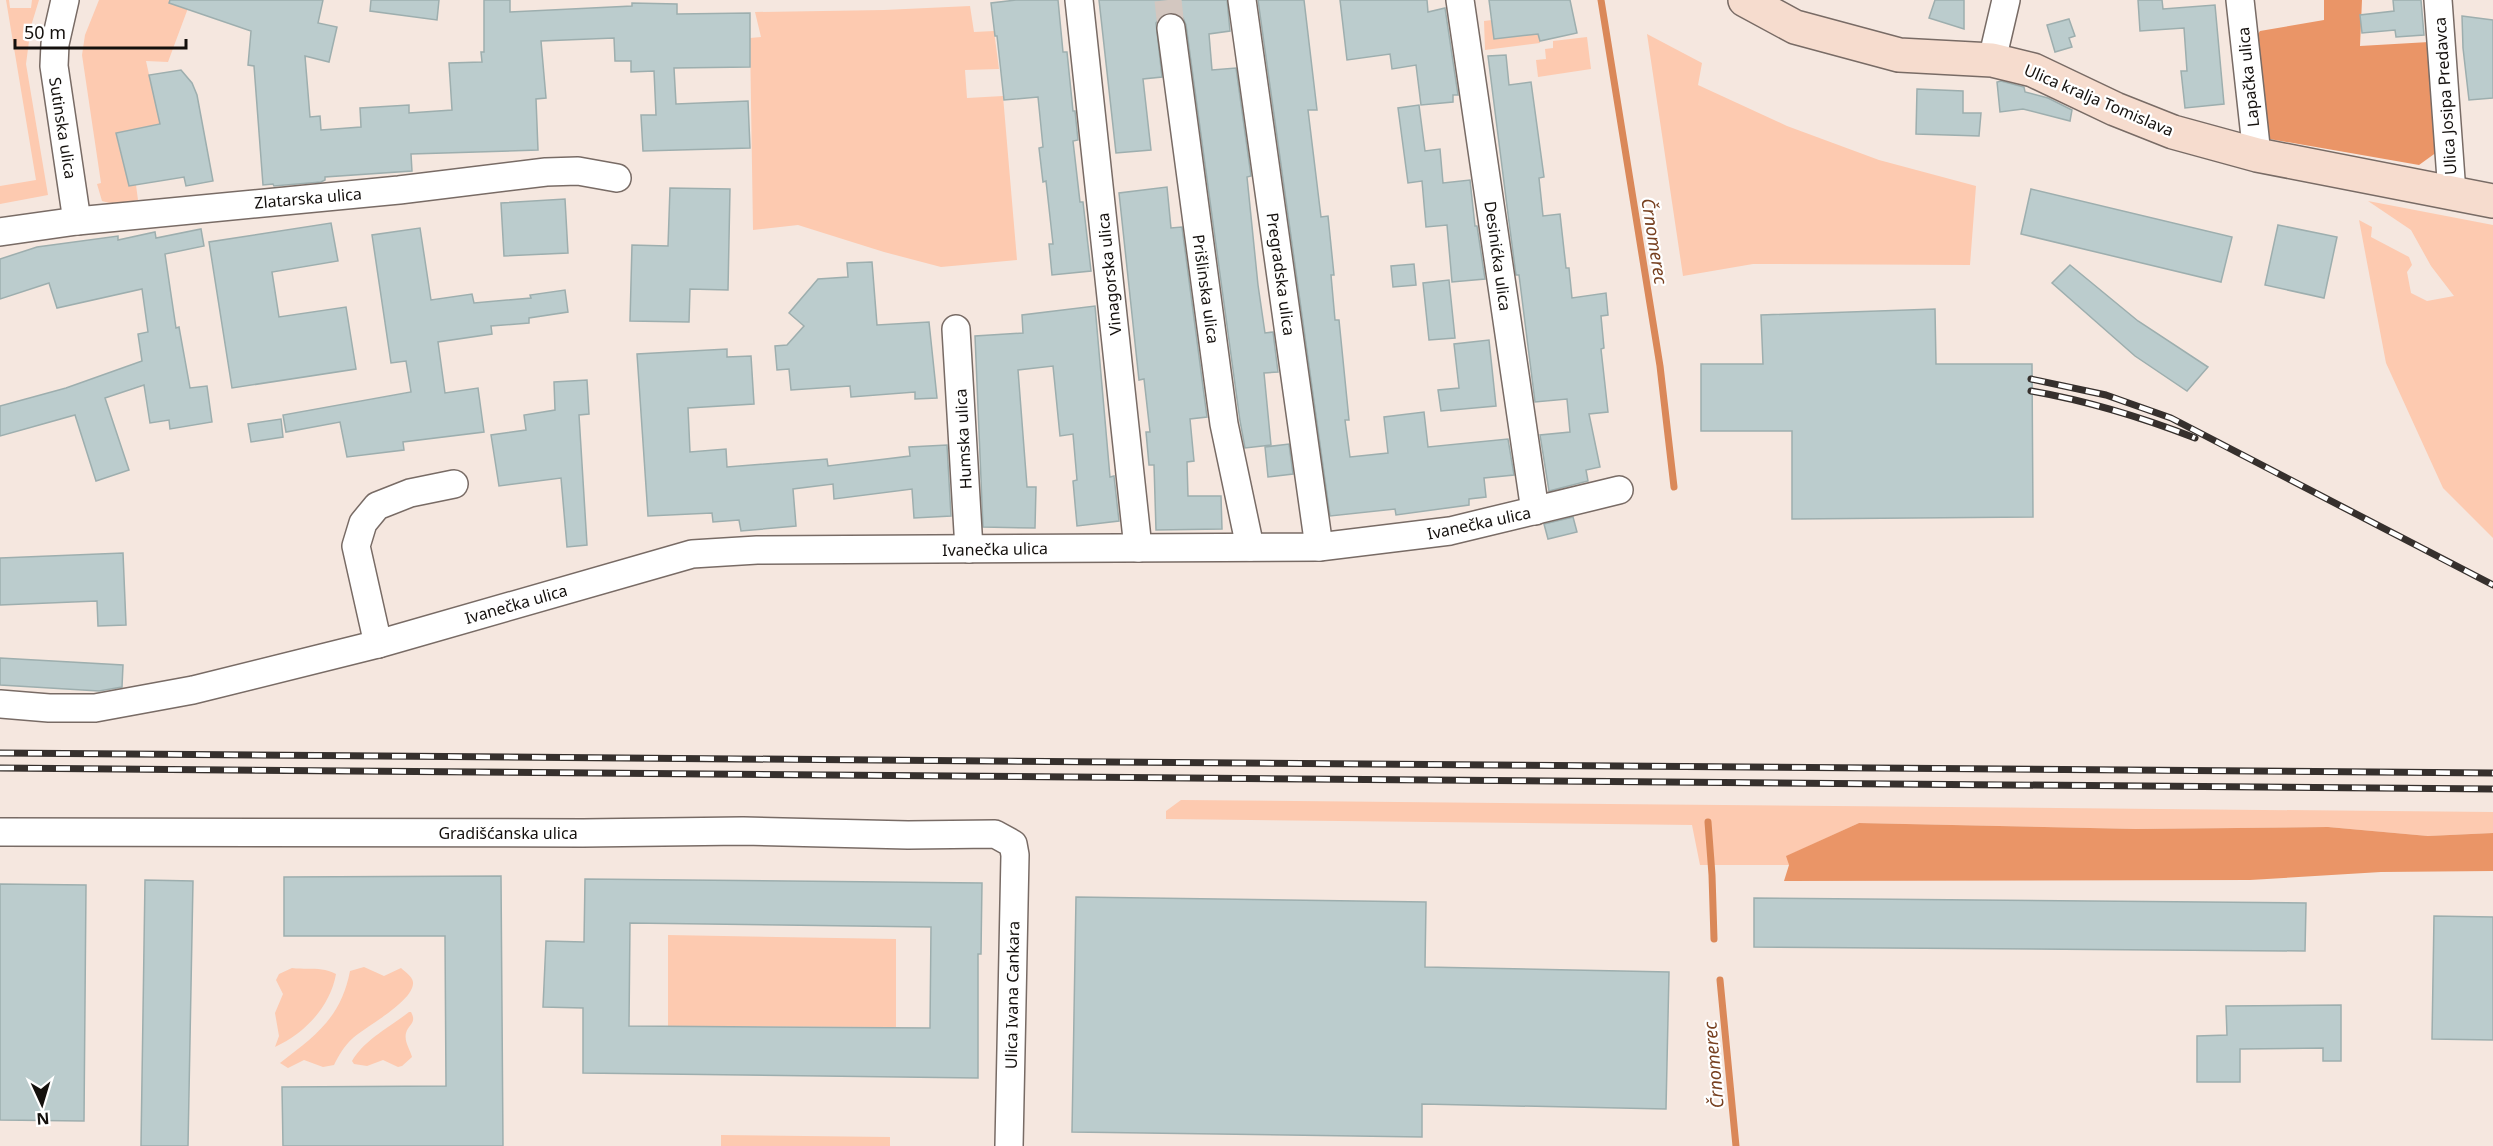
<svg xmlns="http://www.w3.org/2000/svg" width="2493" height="1146" font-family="'Noto Sans',sans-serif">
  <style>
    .green { fill: #fdcab0 }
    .forest { fill: #ea9567 }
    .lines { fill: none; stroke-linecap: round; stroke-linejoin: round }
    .stream { stroke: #da8859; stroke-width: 7 }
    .building { fill: #bbcccd; stroke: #9daeae; stroke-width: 1.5; fill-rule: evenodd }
    .street-tunnel { stroke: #d3c7c0; stroke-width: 27; stroke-dasharray: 27 14; stroke-linecap: butt }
    .street-casing { stroke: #786b65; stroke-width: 30 }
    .secondary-casing { stroke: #786b65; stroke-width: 36 }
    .street { stroke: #fff; stroke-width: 27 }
    .secondary { stroke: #f6dcce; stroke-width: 33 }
    .rail-casing { stroke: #36302d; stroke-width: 7 }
    .rail { stroke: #fff; stroke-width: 4.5; stroke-dasharray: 14; stroke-linecap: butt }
    .labels { text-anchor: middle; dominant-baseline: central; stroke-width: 4.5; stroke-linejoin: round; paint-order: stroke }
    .street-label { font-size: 16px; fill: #14100d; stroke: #fff }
    .water-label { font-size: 18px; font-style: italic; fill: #774020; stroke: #fff }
  </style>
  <rect width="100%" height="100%" fill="#f5e7df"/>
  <g class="green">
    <polygon points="6,0 9,0 10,8 31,8 32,0 39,0 31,26 26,64 48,195 0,204 0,186 36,180"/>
    <path d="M99 0H191L168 62 146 61 160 124 116 134 129 186 136 185 138 200C126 203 114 205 102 201L97 184 101 183 82 55 85 35Z"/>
    <polygon points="970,6 974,32 994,31 999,69 965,70 967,98 1003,96 1017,260 941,267 884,252 798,225 753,230 750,38 761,37 755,12 884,10"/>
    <polygon points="1535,18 1540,43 1485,50 1484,21 1492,20 1494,39"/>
    <polygon points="1647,34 1702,63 1698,85 1787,126 1879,160 1976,186 1970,265 1753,264 1683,276"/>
    <polygon points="1587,37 1591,69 1538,77 1536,60 1546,59 1545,49 1553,48 1553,41"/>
    <polygon points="2368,201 2493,225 2493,538 2443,488 2386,363 2359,220 2372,227 2371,237 2409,257 2412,265 2407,272 2411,293 2427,301 2454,296 2431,266 2411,230"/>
    <polygon points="1181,800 2493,812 2493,833 2428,836 2328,827 2136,829 1859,823 1787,856 1789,865 1700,865 1692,825 1166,819 1166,811"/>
    <polygon points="668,935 896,939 896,1027 668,1026"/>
    <path d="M364 967 384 976 401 968C405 972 412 976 413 982 415 1001 365 1027 353 1038 344 1046 339 1055 334 1065L323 1067 304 1060 288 1068 280 1063C315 1036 341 1018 350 971Z"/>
    <path d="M292 968C309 970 321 966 336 974 330 1007 305 1033 275 1047L279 1036 275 1013 283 994 276 980 279 974Z"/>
    <path d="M409 1012H411C417 1023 409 1024 406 1033 404 1042 410 1049 412 1057L402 1066 398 1067 383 1060 367 1066 354 1064 352 1061C364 1040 390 1027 409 1012Z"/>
    <polygon points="721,1135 890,1137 890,1146 721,1146"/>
  </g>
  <g class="forest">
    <polygon points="2324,0 2362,0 2360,46 2429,42 2437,152 2419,165 2258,137 2250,46 2260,31 2324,20"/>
    <polygon points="1859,823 2136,829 2328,827 2428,836 2493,833 2493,871 2381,872 2250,880 1784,881 1789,865 1786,856"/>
  </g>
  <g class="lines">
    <g class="stream">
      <polyline points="1601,0 1660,366 1674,487"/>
      <polyline points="1708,822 1712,875 1714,939"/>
      <polyline points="1720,980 1736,1146"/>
    </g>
  </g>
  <g class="building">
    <polygon points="170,0 323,0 318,23 337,27 329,62 305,56 310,117 320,116 321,130 361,127 360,108 409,105 409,113 452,110 449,63 482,62 481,52 484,52 484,0 510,0 510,12 632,6 632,3 677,4 677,14 750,13 750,67 674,68 676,104 748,101 750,148 643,151 641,115 656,115 654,71 631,72 631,61 615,61 614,38 541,41 546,98 536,99 538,150 411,154 412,171 325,177 325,180 321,182 274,186 273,184 263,185 254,66 248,65 251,31 169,3"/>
    <polygon points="371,0 439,0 437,20 370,11"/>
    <polygon points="1016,0 1058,0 1063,52 1067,52 1073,111 1075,111 1078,140 1073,141 1080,202 1083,202 1091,271 1052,275 1049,244 1053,244 1046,181 1043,182 1039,148 1043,147 1038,97 1004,100 997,36 995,36 991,3"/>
    <polygon points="1099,0 1227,0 1230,31 1209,34 1212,70 1236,68 1251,176 1247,177 1258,285 1265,333 1273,332 1278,372 1264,373 1271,445 1245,448 1240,421 1186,25 1183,18 1178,14 1170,12 1162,15 1156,23 1162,77 1143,79 1151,150 1116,153"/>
    <polygon points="1258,0 1304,0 1317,110 1308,110 1321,217 1328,216 1334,275 1331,275 1335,320 1339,320 1349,420 1345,420 1350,457 1388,453 1384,417 1424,412 1428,447 1508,439 1514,475 1484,478 1486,497 1469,499 1469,505 1396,515 1395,509 1330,516"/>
    <polygon points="1340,0 1427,0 1428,12 1445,8 1458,95 1453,95 1453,102 1421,105 1416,65 1392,69 1390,54 1347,60"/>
    <polygon points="1489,0 1570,0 1577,33 1540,41 1538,34 1494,39"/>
    <polygon points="1935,0 1964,0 1964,29 1929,18"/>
    <polygon points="2138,0 2162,0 2163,9 2215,5 2224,104 2185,108 2181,71 2187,71 2184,28 2140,31"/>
    <polygon points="2393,0 2421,0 2424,35 2396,37 2395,30 2362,33 2360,15 2394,11"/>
    <polygon points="2462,16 2493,20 2493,98 2469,100 2463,48"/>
    <polygon points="2069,19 2075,36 2069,38 2072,47 2055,52 2047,25"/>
    <polygon points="1506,55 1509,85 1531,82 1544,177 1539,178 1543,216 1560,214 1566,268 1569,268 1572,298 1606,293 1608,315 1601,316 1604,348 1601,349 1608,412 1589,414 1600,467 1586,470 1588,481 1549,491 1540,435 1570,432 1567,399 1535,402 1519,275 1516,275 1509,222 1488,56"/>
    <polygon points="181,70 192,83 197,95 213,181 186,186 184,177 129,186 116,133 160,124 149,75"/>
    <polygon points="2001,81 2024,87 2025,92 2048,98 2072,110 2070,121 2023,109 2000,112 1997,82"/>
    <polygon points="1917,89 1963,91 1963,113 1981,113 1979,136 1916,134"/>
    <polygon points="1419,105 1425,151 1440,149 1443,183 1470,180 1475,226 1477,226 1485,279 1452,282 1447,225 1426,227 1422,181 1408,183 1398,108"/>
    <polygon points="1167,187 1171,228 1182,227 1207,417 1190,419 1194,461 1187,462 1188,496 1221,496 1222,529 1156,530 1154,465 1149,465 1146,432 1150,432 1144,379 1139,380 1119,193"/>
    <polygon points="670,188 730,189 728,290 690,289 689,322 630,321 632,245 668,246"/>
    <polygon points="2031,189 2232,237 2221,282 2021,234"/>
    <polygon points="565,199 568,253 504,256 501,203"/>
    <polygon points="331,223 338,261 272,272 279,317 346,307 356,369 232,388 209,242"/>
    <polygon points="2278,225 2337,237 2324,298 2265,285"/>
    <polygon points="420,228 431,300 472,294 474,303 531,298 530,295 565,290 568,312 529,318 529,323 491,326 492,334 438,342 445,393 478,388 484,432 403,442 404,450 347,457 340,422 286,432 283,415 411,392 406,361 391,363 372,235"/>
    <polygon points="201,229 204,246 165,254 176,328 179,327 190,388 207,386 212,422 170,429 169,420 150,423 144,385 105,398 129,470 96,481 75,415 0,436 0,406 66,388 142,361 138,334 148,332 142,289 57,308 49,283 0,299 0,259 37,247 118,236 118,240 155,232 156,238"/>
    <polygon points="872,262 877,325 929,322 937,398 915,399 915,392 851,397 850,386 791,390 789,369 777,370 775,346 787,345 804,326 789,313 818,279 848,277 847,263"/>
    <polygon points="1414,264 1416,285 1393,287 1391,266"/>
    <polygon points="2070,265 2138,321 2208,367 2187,391 2135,356 2052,283"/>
    <polygon points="1449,280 1455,338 1429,340 1423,283"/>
    <polygon points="1095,306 1110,477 1114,476 1119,521 1077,526 1073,481 1077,480 1073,434 1060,436 1053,366 1018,370 1027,487 1036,487 1035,528 983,527 975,336 1023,333 1022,315"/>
    <polygon points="1935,309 1936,364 2032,364 2033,517 1792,519 1792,431 1701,431 1701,364 1763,364 1761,315"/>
    <polygon points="1489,340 1496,406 1441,411 1438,390 1459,388 1454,344"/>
    <polygon points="727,349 727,357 751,356 754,404 688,408 690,452 726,449 727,467 827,459 828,466 910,456 909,447 947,445 951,516 914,518 912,489 834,499 833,484 793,489 796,526 741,531 739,520 713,522 712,513 648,516 637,354"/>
    <polygon points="587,380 589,414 579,415 587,545 567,547 561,478 499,486 491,435 526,430 524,415 555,410 554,382"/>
    <polygon points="281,419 283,437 251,442 248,424"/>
    <polygon points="1289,444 1293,474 1268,477 1265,447"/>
    <polygon points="1573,517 1577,532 1548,539 1544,524"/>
    <polygon points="123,553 126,625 98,626 97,601 0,605 0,558"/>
    <polygon points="0,658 123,665 122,687 99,691 0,685"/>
    <polygon points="501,876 503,1146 283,1146 282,1087 446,1086 445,936 284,936 284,877"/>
    <path d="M585 879 982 883 981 954H978V1078L583 1073V1008L543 1007 546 941 584 942ZM630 923 931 927 930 1028 629 1026Z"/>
    <polygon points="145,880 193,881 188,1146 141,1146"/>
    <polygon points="0,884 86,885 84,1121 0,1120"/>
    <polygon points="1076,897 1426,902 1425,967 1669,972 1666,1109 1422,1104 1422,1137 1072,1132"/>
    <polygon points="1754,898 2306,903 2305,951 1754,947"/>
    <polygon points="2434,916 2493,917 2493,1040 2432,1039"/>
    <polygon points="2341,1005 2341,1061 2323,1061 2323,1048 2240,1049 2240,1082 2197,1082 2197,1036 2227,1035 2226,1006"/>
  </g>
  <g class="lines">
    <polyline class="street-tunnel" points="1168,0 1171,28"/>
    <g class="street-casing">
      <g id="street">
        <polyline points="65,0 55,44 54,66 77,221"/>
        <polyline points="1079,0 1138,548"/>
        <polyline points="1242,0 1319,547"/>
        <polyline points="1460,0 1535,511"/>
        <polyline points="2240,0 2257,155"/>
        <polyline points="2438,0 2452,193"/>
        <polyline points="1171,28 1224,424 1250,547"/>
        <polyline points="1992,60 2006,0"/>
        <polyline points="0,232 77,221 399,190 546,172 578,171 617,178"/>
        <polyline points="956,329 969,549"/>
        <polyline points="378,644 356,546 363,523 377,506 410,493 454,484"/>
        <polyline points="0,704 49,708 95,708 193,690 378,644 692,554 757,550 1319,547 1450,531 1619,490"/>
        <polyline points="0,832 583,833 743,831 908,835 995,834 1013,844 1015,855 1009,1146"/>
      </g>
    </g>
    <g class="secondary-casing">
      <polyline id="secondary" points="1745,0 1795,27 1899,55 1992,60 2033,70 2115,109 2173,132 2257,155 2493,201"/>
    </g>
    <use href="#street" class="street"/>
    <use href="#secondary" class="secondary"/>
    <g class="rail-casing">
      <g id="rail">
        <polyline points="2031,379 2106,395 2171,418 2493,585"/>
        <path d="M2031 391C2088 401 2141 417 2195 438"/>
        <polyline points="0,753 2493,773"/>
        <polyline points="0,768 2493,789"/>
      </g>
    </g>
    <use href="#rail" class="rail"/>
  </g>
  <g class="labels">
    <g class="street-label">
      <text transform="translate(2248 77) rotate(-96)">Lapačka ulica</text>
      <text transform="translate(2445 96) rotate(-94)">Ulica Josipa Predavca</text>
      <text transform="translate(2099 100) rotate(23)">Ulica kralja Tomislava</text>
      <text transform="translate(63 128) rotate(81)">Sutinska ulica</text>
      <text transform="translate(308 198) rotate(-5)">Zlatarska ulica</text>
      <text transform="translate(1498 256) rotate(82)">Desinićka ulica</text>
      <text transform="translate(1109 274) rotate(-96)">Vinagorska ulica</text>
      <text transform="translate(1281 274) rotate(82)">Pregradska ulica</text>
      <text transform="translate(1206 289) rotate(82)">Prišlinska ulica</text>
      <text transform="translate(963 439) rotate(-93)">Humska ulica</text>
      <text transform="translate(1479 523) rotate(-12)">Ivanečka ulica</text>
      <text transform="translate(995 549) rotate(-1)">Ivanečka ulica</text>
      <text transform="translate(516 604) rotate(-16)">Ivanečka ulica</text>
      <text x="508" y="833">Gradišćanska ulica</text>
      <text transform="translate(1012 995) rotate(-89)">Ulica Ivana Cankara</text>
    </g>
    <g class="water-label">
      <text transform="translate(1655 241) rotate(81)">Črnomerec</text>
      <text transform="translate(1713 1065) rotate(-95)">Črnomerec</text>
    </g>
  </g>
  <g transform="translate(42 1104) rotate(176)" stroke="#ffffff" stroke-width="4.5" paint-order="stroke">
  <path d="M0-4.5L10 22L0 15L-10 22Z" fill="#14100d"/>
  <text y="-9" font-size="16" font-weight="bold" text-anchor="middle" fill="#14100d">N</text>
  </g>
  <path d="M15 39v9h171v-9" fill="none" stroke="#14100d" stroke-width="3"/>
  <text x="24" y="39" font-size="18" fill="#14100d" stroke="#ffffff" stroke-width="4.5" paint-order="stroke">50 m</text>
</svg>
